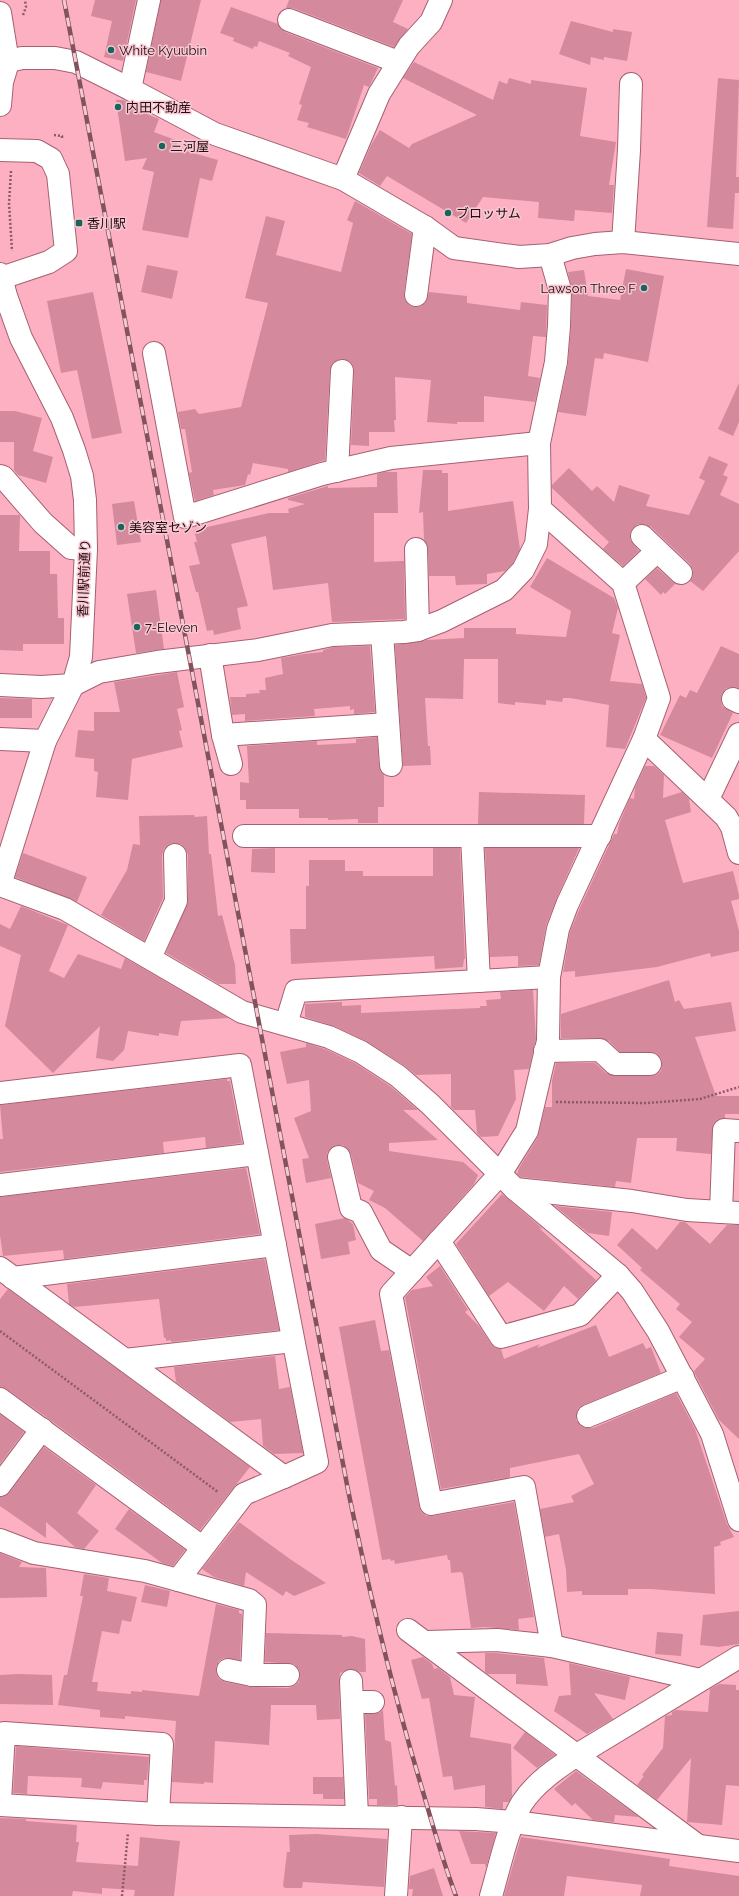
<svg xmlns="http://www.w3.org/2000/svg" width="739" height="1896" font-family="Raleway,'Noto Sans JP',sans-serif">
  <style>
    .building { fill: #d48a9c }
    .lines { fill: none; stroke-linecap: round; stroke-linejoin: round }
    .minor-casing { stroke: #a56071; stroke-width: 24 }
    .path { stroke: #8c5a66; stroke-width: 2.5; stroke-dasharray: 2 2; stroke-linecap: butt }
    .minor { stroke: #fff; stroke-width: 22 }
    .rail-casing { stroke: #82525e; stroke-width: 4.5 }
    .rail { stroke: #f7c8d2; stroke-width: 3; stroke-dasharray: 9; stroke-linecap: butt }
    .poi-dot { fill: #19645b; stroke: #f7c8d2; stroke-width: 1.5 }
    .labels { text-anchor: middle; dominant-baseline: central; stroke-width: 3; stroke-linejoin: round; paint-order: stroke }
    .poi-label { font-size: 13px; fill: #270c14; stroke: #f7c8d2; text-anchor: start }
    .street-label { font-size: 13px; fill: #270c14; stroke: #f7c8d2 }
  </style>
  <rect width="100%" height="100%" fill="#fdb0c2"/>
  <g class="building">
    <polygon points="95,0 136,0 123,61 104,57 112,21 91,16"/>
    <polygon points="161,0 201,0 181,81 146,72"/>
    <polygon points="289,0 403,0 393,22 408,29 394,47 293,8 286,8"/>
    <polygon points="231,7 278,24 285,32 378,68 369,87 364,85 346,139 307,127 309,123 297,120 302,105 299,104 311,67 288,56 290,53 259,41 257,47 254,46 253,49 233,41 234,38 220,33"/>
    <polygon points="571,21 613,32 613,29 632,32 627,61 604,57 604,60 591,57 590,65 559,54"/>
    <polygon points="414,62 493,100 499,81 507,84 509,78 531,84 531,80 587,88 580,136 616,142 609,185 614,185 612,213 575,210 574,221 538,218 539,202 483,197 466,223 387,176 380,186 359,173 371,145 380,130 409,148 412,144 477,115 403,78"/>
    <polygon points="718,78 739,80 736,177 739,177 739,193 735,193 733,229 707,227"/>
    <polygon points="116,100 123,100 134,105 135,109 159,119 154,132 178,141 175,148 218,160 212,181 200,178 188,238 142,230 154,172 142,169 147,158 125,161"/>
    <polygon points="355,201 412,234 404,293 405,300 409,305 415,307 421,306 426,302 429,292 467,296 467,303 520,310 521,302 547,305 546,337 533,336 528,376 540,378 535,402 484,396 484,422 457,422 457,424 427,422 431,380 395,377 396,420 394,420 395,432 369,432 369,446 351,445 354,371 353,366 349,361 343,359 337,360 332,364 330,370 325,460 288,472 288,469 253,463 250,475 248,474 245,485 213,490 214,495 195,501 189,473 192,472 185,429 181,429 178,412 195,409 199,414 241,407 268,303 245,298 266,216 285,221 276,255 341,272 353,223 347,220"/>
    <polygon points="147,265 178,271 172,299 141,292"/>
    <polygon points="626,269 664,276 648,362 604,353 603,359 595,358 586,416 558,412 568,364 571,327 572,290 568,272 584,270 588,296 620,300"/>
    <polygon points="93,292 122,433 92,439 77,370 61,373 47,301"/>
    <polygon points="739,383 739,422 733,436 718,429"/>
    <polygon points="0,411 15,411 42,418 33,451 53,457 46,483 18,475 14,470 14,442 0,442"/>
    <polygon points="709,456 728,464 723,475 728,477 720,495 739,504 739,551 703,591 690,581 693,576 693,570 690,564 651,527 645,524 638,524 633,528 630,533 630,540 639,551 623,566 603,549 609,542 552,488 552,485 569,468 592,491 597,486 614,502 619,485 650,495 646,506 689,515 705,481 699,478"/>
    <polygon points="423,470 442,470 442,473 448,473 448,511 513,501 520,549 513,563 505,571 487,574 487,584 456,585 455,576 429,576 428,549 424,539 423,512 419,513"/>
    <polygon points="384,472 397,472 398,513 374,513 374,562 404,561 405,619 332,622 328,583 273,590 266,536 231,544 248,606 237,608 241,629 214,635 213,630 207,631 198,592 196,592 189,566 200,564 194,542 197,542 194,530 269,513 289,513 288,509 305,504 288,500 288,498 328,486 328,488 377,487 377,474"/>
    <polygon points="134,501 141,542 117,545 112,504"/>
    <polygon points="0,515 20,515 19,551 50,551 50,574 57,574 58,618 64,618 64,644 23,644 23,651 0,650"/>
    <polygon points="547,558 614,598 618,608 612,633 620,635 610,681 642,684 646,698 625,749 606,747 609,705 570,698 563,698 562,702 546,700 546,705 515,702 515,705 498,703 498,659 464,659 463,699 425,698 428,746 430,746 431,765 403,766 395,645 427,640 464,638 464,628 516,628 516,634 566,637 571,611 530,587"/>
    <polygon points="657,568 675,584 665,594 663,592 661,595 645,579"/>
    <polygon points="156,590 164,649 136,653 127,594"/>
    <polygon points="370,646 375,712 354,714 354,709 350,710 350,706 314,709 315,716 245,721 245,714 232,715 230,697 246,697 246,694 260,693 259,690 266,690 265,678 283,674 281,658 304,654 323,652 323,650 334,647"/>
    <polygon points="721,646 739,654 739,688 733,687 726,688 722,694 721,699 722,706 733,713 712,758 660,735 680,695 686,698 690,690 697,693"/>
    <polygon points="177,672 184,707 177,709 182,730 179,731 183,747 132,759 128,800 96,797 98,772 94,771 94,759 75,757 78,730 94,731 94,712 120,712 114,682"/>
    <polygon points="0,698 32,699 32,718 0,718"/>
    <polygon points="377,737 379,766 384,775 384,807 378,807 378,823 358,823 358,819 328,820 328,818 299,818 299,809 246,809 246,800 240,800 240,782 249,783 247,746 317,741 317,745 356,743 356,739"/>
    <polygon points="645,766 654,766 664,775 663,798 682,792 689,799 691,812 665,820 683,883 733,871 739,895 739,899 731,901 739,931 739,951 711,957 710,953 657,967 575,977 575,971 563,972 570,932 579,910 614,834 617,834 619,824 630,798 634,799 635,788"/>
    <polygon points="479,792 585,795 584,824 478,824"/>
    <polygon points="194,815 195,817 207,816 209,854 211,854 218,916 222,915 235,965 236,984 219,984 166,953 188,901 188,855 185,848 181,844 174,843 169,844 164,849 162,855 163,898 144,941 101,915 127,870 133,844 140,845 139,816"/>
    <polygon points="275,848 275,873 251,872 252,849"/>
    <polygon points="433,848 460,848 465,959 464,959 463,967 435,969 434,956 291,964 290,929 306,929 306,886 309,886 309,860 345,860 345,871 363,871 363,876 433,876"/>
    <polygon points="485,848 579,848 556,900 546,925 539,965 518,966 518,956 490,957"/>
    <polygon points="23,853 87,877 77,902 15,877"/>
    <polygon points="21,906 68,925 49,971 64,978 78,954 121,969 125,958 228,1018 181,1021 178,1036 159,1033 159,1036 128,1031 124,1050 113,1061 96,1058 100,1026 53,1073 5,1026 21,955 0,946 0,924 10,929"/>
    <polygon points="669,980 675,1002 679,1000 684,1009 731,1002 736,1031 695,1037 716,1096 739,1096 739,1114 725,1114 725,1118 718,1119 713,1124 711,1154 676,1151 677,1138 637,1138 631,1183 616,1181 615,1187 521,1177 517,1174 519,1168 538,1137 545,1107 552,1107 552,1081 556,1063 595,1063 606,1073 615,1076 650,1076 656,1075 661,1071 662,1064 661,1058 656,1053 620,1052 609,1041 600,1038 561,1038 561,1014"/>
    <polygon points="533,990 536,1039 529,1069 514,1070 516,1099 498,1136 481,1137 477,1133 475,1110 454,1110 451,1107 451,1074 416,1075 405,1066 366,1041 334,1026 305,1017 305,1004 342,1002 342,1006 361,1005 361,1013 480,1008 480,1006 487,1006 486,1000 501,999 500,992"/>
    <polygon points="306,1043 325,1049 355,1063 390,1086 418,1110 403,1110 438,1140 389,1143 389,1151 463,1162 478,1175 474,1184 423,1241 385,1208 369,1200 374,1191 358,1183 351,1154 348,1149 343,1145 336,1145 331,1148 327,1153 327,1160 331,1178 306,1183 302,1159 309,1158 294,1118 311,1111 309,1080 287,1084 280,1052 306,1047"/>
    <polygon points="227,1079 227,1081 230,1081 242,1143 206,1148 205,1137 163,1142 164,1153 0,1172 0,1139 3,1139 0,1105"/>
    <polygon points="246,1168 260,1234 64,1259 63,1250 3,1256 0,1235 0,1197"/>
    <polygon points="502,1194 543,1229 539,1228 596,1280 578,1299 564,1286 544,1311 508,1282 489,1296 456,1244"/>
    <polygon points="555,1206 612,1212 609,1236 588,1233"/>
    <polygon points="345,1218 353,1224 356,1240 348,1242 350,1254 321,1259 315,1224"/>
    <polygon points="680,1222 685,1222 710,1244 727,1225 739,1225 739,1439 719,1420 695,1374 694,1371 705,1359 679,1337 692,1322 676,1309 680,1304 640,1270 642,1268 617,1245 632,1228 657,1250"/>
    <polygon points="263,1259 265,1260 279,1330 171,1342 171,1340 166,1341 166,1338 164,1338 159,1299 74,1307 69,1304 67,1284"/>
    <polygon points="440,1266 468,1310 465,1312 479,1326 491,1344 496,1348 501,1349 504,1359 540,1344 537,1348 596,1325 609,1357 643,1343 646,1349 651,1347 661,1373 583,1405 578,1408 576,1414 576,1420 581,1426 587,1428 593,1428 676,1393 695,1429 727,1524 734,1537 720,1542 721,1545 714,1547 715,1594 651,1589 628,1589 628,1595 582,1595 582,1591 567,1592 566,1570 559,1534 545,1537 540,1509 574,1502 571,1496 594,1484 579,1454 510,1468 510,1477 441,1489 405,1297 412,1290 433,1286 426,1277"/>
    <polygon points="8,1289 250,1467 200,1530 49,1419 7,1389 0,1387 0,1299"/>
    <polygon points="375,1320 381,1351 389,1350 419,1506 421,1512 426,1516 433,1516 514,1502 534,1617 518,1619 519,1630 485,1627 471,1628 463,1574 461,1572 451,1573 450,1560 448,1560 447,1555 395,1564 394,1560 391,1561 390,1559 382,1560 339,1327"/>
    <polygon points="275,1356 279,1389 290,1387 303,1453 274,1454 263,1446 261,1419 230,1422 176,1382 174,1367"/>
    <polygon points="0,1414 24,1432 0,1464"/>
    <polygon points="44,1447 96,1485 77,1513 99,1531 84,1549 75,1547 46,1522 46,1538 0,1506 0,1497 5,1496 10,1492"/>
    <polygon points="129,1509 185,1550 173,1566 162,1563 115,1529"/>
    <polygon points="239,1522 290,1559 326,1583 294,1596 286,1591 283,1596 246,1572 244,1586 214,1577 202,1569"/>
    <polygon points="0,1553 22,1562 19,1567 46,1568 47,1597 0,1598"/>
    <polygon points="84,1574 109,1578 107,1591 137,1597 131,1622 122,1620 119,1634 102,1631 92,1682 98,1682 97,1691 131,1694 131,1691 142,1692 142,1690 199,1696 216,1604 239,1610 239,1613 242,1614 240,1660 224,1658 219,1661 216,1667 216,1674 219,1679 225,1682 251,1687 288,1688 294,1686 299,1682 300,1675 299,1669 294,1664 265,1662 266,1633 342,1635 342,1637 352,1636 365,1639 366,1672 360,1672 350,1669 340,1673 339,1682 340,1719 317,1720 316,1705 271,1705 269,1745 215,1741 213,1783 204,1782 204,1784 172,1782 176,1721 125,1716 125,1719 100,1717 100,1710 58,1705 64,1675 67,1675 83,1596 80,1596"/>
    <polygon points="145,1585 170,1591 167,1607 141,1602"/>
    <polygon points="739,1611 739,1644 719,1647 700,1645 703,1615"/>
    <polygon points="657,1632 683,1634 681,1656 655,1654"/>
    <polygon points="485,1653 496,1653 544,1658 548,1686 516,1684 516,1674 488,1674 485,1672"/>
    <polygon points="423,1657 432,1664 434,1669 438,1668 450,1677 454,1695 475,1697 470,1737 511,1744 512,1796 509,1802 503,1802 503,1809 485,1807 485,1785 454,1790 452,1776 443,1777 429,1698 422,1699 411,1660"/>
    <polygon points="569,1663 630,1677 625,1700 594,1693 613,1719 587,1734 554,1711 559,1696 571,1695"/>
    <polygon points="18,1674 52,1675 53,1705 0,1704 0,1675"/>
    <polygon points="719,1684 736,1685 736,1690 739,1690 739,1786 726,1785 722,1825 687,1822 691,1758 657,1800 637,1785 644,1776 642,1775 663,1748 665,1716 672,1715 672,1712 676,1710 708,1712 710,1689"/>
    <polygon points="383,1710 385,1740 391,1742 395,1786 397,1785 398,1805 377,1805 377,1799 369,1799 365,1714 379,1713"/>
    <polygon points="525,1732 555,1755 537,1768 513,1748"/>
    <polygon points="16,1746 149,1757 147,1780 144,1780 144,1785 103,1782 101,1789 81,1787 82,1778 28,1776 27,1794 13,1793"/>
    <polygon points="576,1771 639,1817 615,1815 614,1822 593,1820 575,1803 572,1806 554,1789"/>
    <polygon points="313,1777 343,1777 344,1799 323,1799 323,1794 313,1794"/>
    <polygon points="0,1818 26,1819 26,1821 77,1825 76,1842 79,1842 76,1862 138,1866 140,1837 180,1841 174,1896 134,1896 135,1890 102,1888 102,1894 73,1891 72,1896 0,1896"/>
    <polygon points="459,1831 496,1833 486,1868 485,1864 471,1864"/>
    <polygon points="316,1834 387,1839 384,1887 303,1882 302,1888 285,1888 283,1886 287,1852 290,1852 289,1835"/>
    <polygon points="521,1837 670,1859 669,1866 739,1876 739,1896 640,1896 642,1885 567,1876 564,1896 504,1896"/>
    <polygon points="434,1868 443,1896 412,1896 413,1889 409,1889 410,1876"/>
  </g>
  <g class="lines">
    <g class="minor-casing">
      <g id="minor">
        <polyline points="0,13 8,62 2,82 0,105"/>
        <polyline points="289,20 398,62"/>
        <polyline points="0,63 22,58 55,58 76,62 130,89 215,134 343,179 425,227 454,248 519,257 550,255 572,248 595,244 623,242 739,254"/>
        <polyline points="130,89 149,0"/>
        <polyline points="0,150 37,151 51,159 58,174 66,251 49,262 1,278"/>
        <polyline points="343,179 379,94 409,46 431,22 441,0"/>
        <polyline points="623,242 629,150 631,84"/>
        <polyline points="0,274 6,296 21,338 62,418 74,450 82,476 85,500 86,549 81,657 73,685 45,741 0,885"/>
        <polyline points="416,295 425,227"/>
        <polyline points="154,353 185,517 322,474 391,458 539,443"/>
        <polyline points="337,471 342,371"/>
        <polyline points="0,476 3,477 43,523 71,548 86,549"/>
        <polyline points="540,509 623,583 659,698 644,739 567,905 558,929 549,977 548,1041 527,1131 500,1174 391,1294 431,1504 524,1487 552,1646"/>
        <polyline points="642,536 681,573"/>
        <polyline points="416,549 418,630"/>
        <polyline points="623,583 657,551"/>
        <polyline points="382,633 391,765"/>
        <polyline points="210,655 223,735 231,764"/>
        <polyline points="0,685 41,687 73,685 99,672 157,662 258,650 332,635 404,632 418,630 442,621 504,590 523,570 536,544 540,509 539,443 556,362 559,326 560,290 550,255"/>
        <polyline points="733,699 739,702"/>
        <polyline points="223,735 388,724"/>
        <polyline points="0,739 45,741"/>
        <polyline points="644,739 726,817 732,827 739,853"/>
        <polyline points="708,799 739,734"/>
        <polyline points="244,836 600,836"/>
        <polyline points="472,836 479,981"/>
        <polyline points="0,885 65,909 242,1012 329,1037 361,1052 398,1076 430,1104 515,1189 618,1275 632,1291 658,1331 712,1434 739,1520"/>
        <polyline points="150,958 176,901 175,855"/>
        <polyline points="286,1024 296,991 549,977"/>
        <polyline points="545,1051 600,1050 615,1064 650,1064"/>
        <polyline points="0,1093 240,1065 317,1462 284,1477 0,1268"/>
        <polyline points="339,1157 351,1208 361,1212 381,1250 412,1271"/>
        <polyline points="0,1185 257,1154"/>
        <polyline points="515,1189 632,1201 687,1210 739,1213"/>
        <polyline points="721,1212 724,1130 739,1131"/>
        <polyline points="439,1241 501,1337 580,1315 618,1275"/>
        <polyline points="13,1278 275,1245"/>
        <polyline points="125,1360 293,1341"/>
        <polyline points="0,1399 202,1547"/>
        <polyline points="588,1416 683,1377"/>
        <polyline points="0,1485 42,1429"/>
        <polyline points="0,1540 34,1553 145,1571 178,1580 244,1494 284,1477"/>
        <polyline points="178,1580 249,1600 255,1605 252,1675"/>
        <polyline points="408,1630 697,1845"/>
        <polyline points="427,1642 497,1640 552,1646 700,1680"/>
        <polyline points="228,1670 252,1675 288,1675"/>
        <polyline points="351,1681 357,1816"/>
        <polyline points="352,1702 373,1702"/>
        <polyline points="0,1801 4,1733 162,1744 158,1814"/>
        <polyline points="0,1805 158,1814 476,1819 514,1822 739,1851"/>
        <polyline points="396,1896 401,1817"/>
        <path d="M491 1896C499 1869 508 1826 522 1803 535 1783 557 1768 577 1755L739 1657"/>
      </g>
    </g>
    <g class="path">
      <polyline points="23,15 26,7 25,0"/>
      <polyline points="54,135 62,136 62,139"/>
      <polyline points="11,171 9,203 12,251"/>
      <polyline points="556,1102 647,1103 700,1099 739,1087"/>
      <polyline points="0,1331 218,1492"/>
      <polyline points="122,1896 128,1833"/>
    </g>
    <use href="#minor" class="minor"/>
    <g class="rail-casing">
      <path id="rail" d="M64 0 348 1490C368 1586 390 1681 418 1775 430 1815 441 1857 456 1896"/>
    </g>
    <use href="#rail" class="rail"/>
  </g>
  <g class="poi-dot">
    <circle cx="111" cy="50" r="4"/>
    <circle cx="118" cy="107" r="4"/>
    <circle cx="162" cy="146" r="4"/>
    <circle cx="448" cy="213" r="4"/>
    <rect x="75" y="219" width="8" height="8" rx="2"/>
    <circle cx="644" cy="288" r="4"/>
    <circle cx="121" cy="527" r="4"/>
    <circle cx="137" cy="627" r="4"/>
  </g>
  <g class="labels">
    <g class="poi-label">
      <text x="119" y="50">White Kyuubin</text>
      <text x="126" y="107">内田不動産</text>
      <text x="170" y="146">三河屋</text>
      <text x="456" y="213">ブロッサム</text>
      <text x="87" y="223">香川駅</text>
      <text x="636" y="288" text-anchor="end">Lawson Three F</text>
      <text x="129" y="527">美容室セゾン</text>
      <text x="145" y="627">7-Eleven</text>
    </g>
    <g class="street-label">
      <text transform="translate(84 578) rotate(-88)">香川駅前通り</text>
    </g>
  </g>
</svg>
